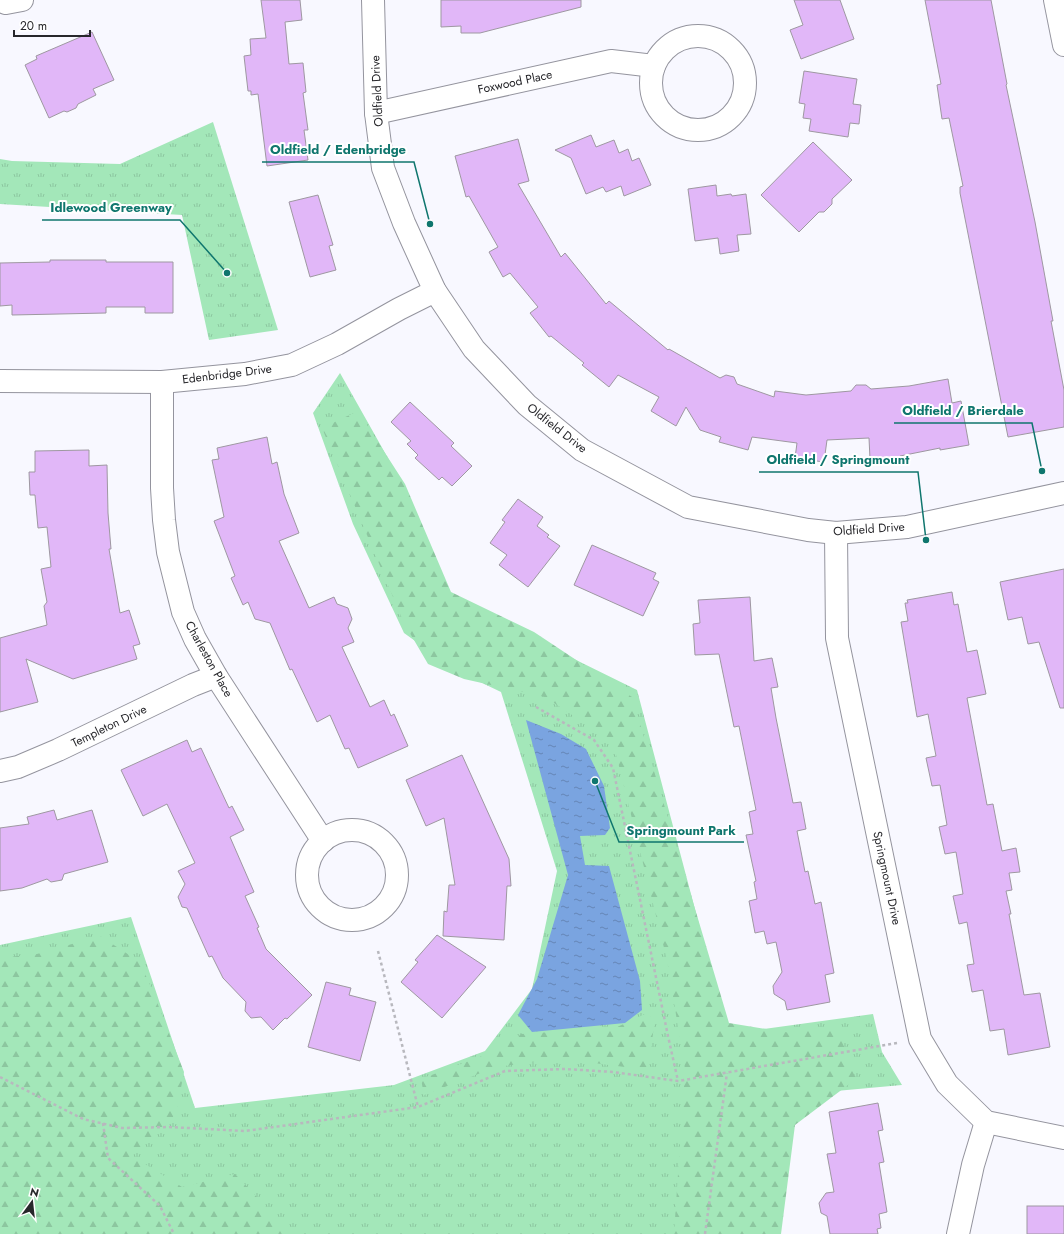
<svg xmlns="http://www.w3.org/2000/svg" width="1064" height="1234" font-family="Jost,sans-serif">
  <style>
    .grass { fill: url(#grass-tufts) }
    .forest { fill: url(#forest-firs) }
    .water { fill: url(#water-ripples) }
    .building { fill: #e1b7f8; stroke: #9e98a1 }
    .lines { fill: none; stroke-linecap: round; stroke-linejoin: round }
    .minor-casing { stroke: #94949e; stroke-width: 24 }
    .tertiary-casing { stroke: #94949e; stroke-width: 24 }
    .path { stroke: #b8b8be; stroke-width: 2.5; stroke-dasharray: 3 3; stroke-linecap: butt }
    .minor { stroke: #fff; stroke-width: 22 }
    .tertiary { stroke: #fff; stroke-width: 22 }
    .labels { text-anchor: middle; dominant-baseline: central; stroke-width: 4; stroke-linejoin: round; paint-order: stroke }
    .street-label { font-size: 12px; fill: #27272b; stroke: #fff }
    .leader { fill: none; stroke: #0f766e; stroke-width: 1.5 }
    .callout-dot { fill: #0f766e; stroke: #fff; stroke-width: 1.5 }
    .callout-label { font-size: 13px; text-anchor: middle; font-weight: bold; fill: #0f766e; stroke: #fff; stroke-width: 4; stroke-linejoin: round; paint-order: stroke }
  </style>
  <defs>
    <pattern id="grass-tufts" width="24" height="20" patternUnits="userSpaceOnUse"><rect width="24" height="20" fill="#a3e7b9"/><path d="M3 7l-1-3M5 7V3M7 7l1-3M15 17l-1-3M17 17v-4M19 17l1-3" fill="none" stroke="#8cc69f"/></pattern>
    <pattern id="forest-firs" width="22" height="20" patternUnits="userSpaceOnUse"><rect width="22" height="20" fill="#a3e7b9"/><path d="M5 1l3.5 6h-7zM16 11l3.5 6h-7z" fill="#8cc69f"/></pattern>
    <pattern id="water-ripples" width="26" height="14" patternUnits="userSpaceOnUse"><rect width="26" height="14" fill="#7aa4e0"/><path d="M2 4q2-2 4 0t4 0M15 11q2-2 4 0t4 0" fill="none" stroke="#6486b6"/></pattern>
  </defs>
  <rect width="100%" height="100%" fill="#f8f8ff"/>
  <g class="grass">
    <polygon points="213,122 278,330 209,340 182,215 0,204 0,159 12,161 120,164"/>
    <polygon points="340,373 389,460 440,593 637,690 728,1034 873,1014 882,1052 902,1085 825,1092 749,1140 744,1234 0,1234 0,945 131,917 195,1108 394,1085 485,1051 532,989 557,871 501,692 457,671 404,633 353,524 313,413"/>
  </g>
  <g class="forest">
    <polygon points="358,411 405,484 451,592 534,632 632,697 729,1023 791,1033 837,1027 856,1079 795,1125 781,1234 674,1234 685,1069 667,960 613,742 545,697 464,679 428,664 404,623 322,428"/>
    <polygon points="100,936 140,962 155,997 184,1072 176,1114 132,1156 182,1187 235,1174 292,1234 0,1234 0,958 37,954"/>
    <polygon points="645,1014 655,1019 648,1070 563,1059 496,1067 424,1095 421,1079 493,1052 521,1034 615,1028"/>
  </g>
  <polygon class="water" points="526,720 561,734 586,749 604,786 610,828 605,835 580,836 585,865 609,866 640,981 642,1010 625,1023 532,1032 518,1015 537,979 568,875"/>
  <g class="building">
    <polygon points="261,0 300,0 302,20 285,22 289,64 303,63 306,92 303,93 308,130 304,130 308,160 267,166 258,94 251,95 251,91 248,91 244,56 251,55 250,39 266,38"/>
    <polygon points="441,0 581,0 581,7 480,33 461,33 461,26 441,27"/>
    <polygon points="794,0 840,0 854,39 801,59 790,30 803,25"/>
    <polygon points="925,0 991,0 1007,84 1006,85 1035,222 1053,321 1051,321 1064,390 1064,427 1008,437 960,193 960,187 963,186 949,118 942,119 937,85 941,84"/>
    <polygon points="92,32 114,80 93,89 96,95 78,104 76,108 67,112 64,111 49,118 25,65 37,59 36,56"/>
    <polygon points="804,71 857,79 853,104 861,105 859,124 850,123 848,137 809,131 811,119 803,118 805,104 799,103"/>
    <polygon points="591,135 596,147 614,140 619,153 628,149 632,161 639,158 651,185 624,196 621,186 606,192 603,187 586,194 571,158 555,150"/>
    <polygon points="518,139 529,181 518,184 561,257 565,253 606,304 609,301 668,350 669,349 720,378 726,375 734,377 737,384 774,397 775,391 806,395 851,391 856,385 866,385 871,389 909,386 948,379 952,403 961,401 969,445 940,450 940,448 900,456 900,457 870,459 869,438 827,440 824,462 795,458 797,443 752,437 748,450 719,442 721,437 700,430 686,407 676,426 651,411 659,397 618,375 609,387 582,365 584,363 551,336 549,337 530,313 538,307 510,273 503,277 489,252 498,247 469,196 466,197 455,156"/>
    <polygon points="813,142 852,180 832,199 832,204 824,212 819,212 799,232 761,195"/>
    <polygon points="716,185 717,196 731,194 732,196 746,194 751,234 737,235 739,251 720,254 718,238 695,241 688,189"/>
    <polygon points="318,195 333,245 329,246 336,270 310,277 289,202"/>
    <polygon points="50,260 106,260 106,262 173,262 173,313 145,313 145,307 106,307 106,313 12,315 12,305 0,306 0,263 50,262"/>
    <polygon points="410,402 454,443 451,446 472,466 452,486 442,477 439,480 415,458 418,455 407,444 411,441 391,422"/>
    <polygon points="267,437 272,464 277,462 284,494 299,533 279,541 309,608 334,597 337,604 348,608 352,619 348,628 354,642 342,647 370,707 384,700 391,716 394,714 408,746 358,768 349,748 345,749 330,715 317,722 292,669 290,670 270,623 255,619 248,602 243,605 231,578 235,576 214,521 224,517 212,460 219,459 217,448"/>
    <polygon points="89,450 89,466 107,465 108,513 111,549 109,549 120,613 129,610 140,644 133,646 137,659 73,679 26,659 38,702 0,712 0,638 47,625 44,606 47,602 41,569 51,567 47,527 38,528 35,495 30,495 29,472 35,472 35,451"/>
    <polygon points="518,499 543,517 537,526 549,535 547,537 560,546 528,587 499,565 507,555 490,543 505,522 502,520"/>
    <polygon points="592,545 656,573 653,579 659,582 643,616 574,585"/>
    <polygon points="1064,569 1064,708 1060,708 1039,642 1028,644 1022,617 1008,620 1000,582"/>
    <polygon points="952,592 954,605 958,604 967,652 977,650 986,694 967,698 987,805 993,804 1002,851 1016,848 1020,872 1009,873 1012,890 1006,891 1011,914 1009,914 1024,995 1040,993 1050,1047 1008,1055 1004,1029 990,1031 983,990 972,992 967,965 974,964 967,922 959,924 953,896 963,894 956,852 945,854 939,827 947,825 940,785 932,786 926,758 936,756 928,714 917,717 901,622 908,621 905,603 908,603 907,600"/>
    <polygon points="750,597 754,661 772,658 778,687 771,688 776,718 793,803 801,802 806,829 797,831 805,872 808,871 815,904 821,902 834,973 825,975 830,1002 787,1010 785,1001 774,994 773,986 782,972 776,942 767,944 764,931 755,933 749,901 757,899 754,882 756,881 746,835 753,834 749,812 756,810 739,726 734,727 719,654 695,655 693,624 700,623 698,600"/>
    <polygon points="187,740 192,752 201,748 229,808 232,806 244,830 230,837 254,892 245,896 259,927 257,928 266,949 312,995 287,1019 285,1018 273,1030 261,1017 251,1018 245,1011 246,1002 223,978 212,956 209,957 187,908 182,907 178,897 185,884 178,871 195,863 167,804 143,816 121,770"/>
    <polygon points="462,755 509,859 511,886 507,886 504,940 443,936 444,911 447,912 449,885 455,885 444,818 426,826 406,780"/>
    <polygon points="54,810 57,820 92,810 108,862 64,874 62,880 51,882 47,879 22,888 0,891 0,828 29,824 27,817"/>
    <polygon points="437,935 486,967 442,1018 401,982 418,962 415,960"/>
    <polygon points="326,982 351,988 349,995 376,1002 360,1061 308,1047"/>
    <polygon points="878,1103 883,1130 878,1131 884,1162 879,1163 887,1212 879,1214 881,1228 877,1229 878,1234 830,1234 827,1216 821,1213 819,1203 826,1193 834,1192 827,1154 836,1153 829,1112"/>
    <rect x="1027" y="1206" width="37" height="28"/>
  </g>
  <g class="lines">
    <g class="minor-casing">
      <g id="minor">
        <polyline points="1055,0 1064,45"/>
        <polyline points="0,1 6,3 22,0"/>
        <circle cx="698" cy="83" r="47"/>
        <polyline points="376,113 611,61 654,66"/>
        <polyline points="0,381 162,382 245,374 292,365 337,344 399,309 435,291"/>
        <polyline points="162,382 162,488 164,520 168,552 183,612 195,639 216,676 323,841"/>
        <polyline points="836,533 837,638 920,1039 947,1084 986,1122 1064,1138"/>
        <polyline points="0,771 18,767 58,750 193,685 216,676"/>
        <circle cx="352" cy="875" r="45"/>
        <polyline points="958,1234 973,1165 986,1122"/>
      </g>
    </g>
    <g class="tertiary-casing">
      <polyline id="tertiary" points="373,0 376,113 383,168 404,223 429,278 435,291 474,349 527,405 582,450 688,507 808,530 836,533 907,527 1064,493"/>
    </g>
    <g class="path">
      <polyline points="536,707 594,740 613,768 668,1036 678,1081"/>
      <polyline points="378,951 418,1107"/>
      <polyline points="0,1077 83,1119 122,1128 169,1127 245,1131 418,1107 505,1071 565,1069 613,1072 678,1081 897,1043"/>
      <polyline points="103,1123 108,1158 160,1206 174,1234"/>
      <polyline points="705,1234 727,1073"/>
    </g>
    <use href="#minor" class="minor"/>
    <use href="#tertiary" class="tertiary"/>
  </g>
  <g class="labels">
    <g class="street-label">
      <text transform="translate(515 82) rotate(-12)">Foxwood Place</text>
      <text transform="translate(377 91) rotate(-93)">Oldfield Drive</text>
      <text transform="translate(227 374) rotate(-7)">Edenbridge Drive</text>
      <text transform="translate(557 428) rotate(38)">Oldfield Drive</text>
      <text transform="translate(869 529) rotate(-4)">Oldfield Drive</text>
      <text transform="translate(209 659) rotate(61)">Charleston Place</text>
      <text transform="translate(109 726) rotate(-26)">Templeton Drive</text>
      <text transform="translate(887 878) rotate(78)">Springmount Drive</text>
    </g>
  </g>
  <path class="leader" d="M430 224L414 162H262M227 273L180 220H42M1042 471L1032 423H894M926 540L918 472H759M595 781L619 842H744"/>
  <g class="callout-dot">
    <circle cx="430" cy="224" r="4"/>
    <circle cx="227" cy="273" r="4"/>
    <circle cx="1042" cy="471" r="4"/>
    <circle cx="926" cy="540" r="4"/>
    <circle cx="595" cy="781" r="4"/>
  </g>
  <g class="callout-label">
    <text x="338" y="154">Oldfield / Edenbridge</text>
    <text x="111" y="212">Idlewood Greenway</text>
    <text x="963" y="415">Oldfield / Brierdale</text>
    <text x="838" y="464">Oldfield / Springmount</text>
    <text x="681" y="835">Springmount Park</text>
  </g>
  <g transform="translate(32 1202) rotate(15)" stroke="#ffffff" stroke-width="3" paint-order="stroke">
  <path d="M0-3L7 15L0 10L-7 15Z" fill="#27272b"/>
  <text y="-6" font-size="11" font-weight="bold" text-anchor="middle" fill="#27272b">N</text>
  </g>
  <path d="M14 30v6h76v-6" fill="none" stroke="#27272b" stroke-width="2"/>
  <text x="20" y="30" font-size="12" fill="#27272b" stroke="#ffffff" stroke-width="3" paint-order="stroke">20 m</text>
</svg>
